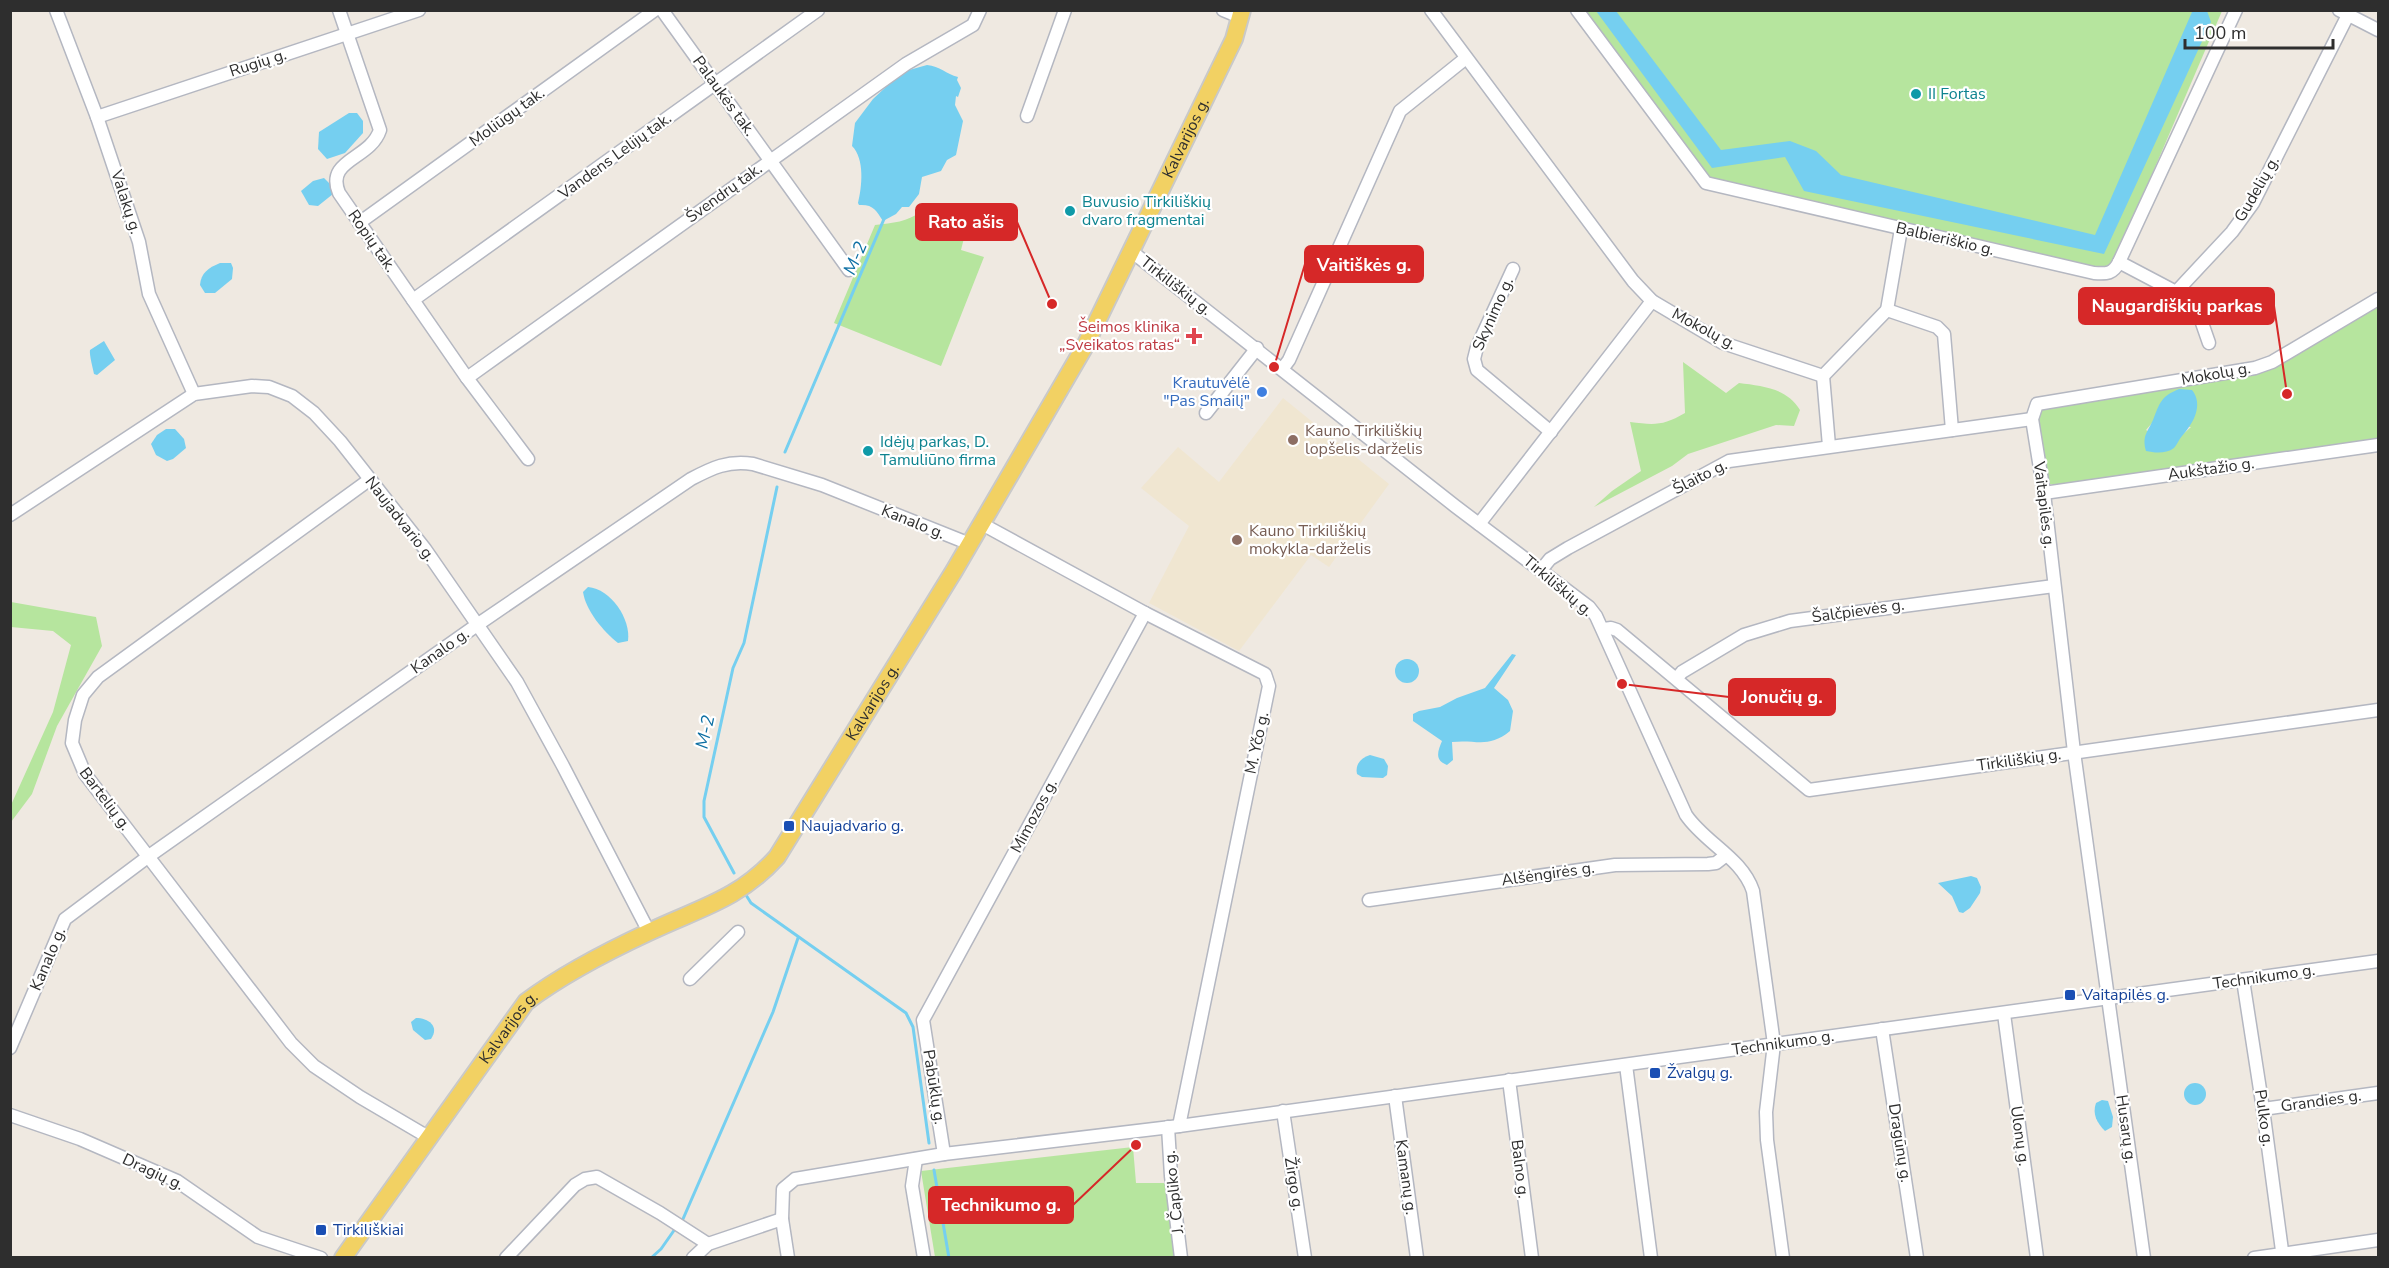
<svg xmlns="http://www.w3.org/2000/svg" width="2389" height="1268" font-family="'Nunito Sans',sans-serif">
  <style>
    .education { fill: #f0e6d1 }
    .green { fill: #b6e59e; fill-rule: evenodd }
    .water { fill: #75cff0 }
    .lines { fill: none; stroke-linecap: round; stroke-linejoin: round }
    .stream { stroke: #75cff0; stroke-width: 3 }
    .minor-casing { stroke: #b4b7c1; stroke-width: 15 }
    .major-casing { stroke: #c9c9c9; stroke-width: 20 }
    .minor { stroke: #fff; stroke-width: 12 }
    .major { stroke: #f2d163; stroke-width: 16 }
    .culture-dot { fill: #0f9aa8; stroke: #fff; stroke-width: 2 }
    .health-dot { fill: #e0444e; stroke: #fff; stroke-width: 2 }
    .shop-dot { fill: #3f7fe0; stroke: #fff; stroke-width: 2 }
    .education-dot { fill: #8d6e63; stroke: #fff; stroke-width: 2 }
    .transit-dot { fill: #1a4fb4; stroke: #fff; stroke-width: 2 }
    .labels { text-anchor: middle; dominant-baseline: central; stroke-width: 4.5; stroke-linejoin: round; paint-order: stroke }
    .street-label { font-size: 16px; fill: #2e2e2e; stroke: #fff }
    .culture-label { font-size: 16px; fill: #0d838f; stroke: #fff; text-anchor: start }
    .health-label { font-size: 16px; fill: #be3a42; stroke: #fff; text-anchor: end }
    .shop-label { font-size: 16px; fill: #366cbe; stroke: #fff; text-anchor: end }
    .education-label { font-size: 16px; fill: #785e54; stroke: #fff; text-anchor: start }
    .transit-label { font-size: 16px; fill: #164399; stroke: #fff; text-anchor: start }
    .water-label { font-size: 18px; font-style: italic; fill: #0d6fa3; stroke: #fff }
    .leader { fill: none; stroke: #d62828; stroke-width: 2 }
    .callout-dot { fill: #d62828; stroke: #fff; stroke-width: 2 }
    .callout { fill: #d62828; stroke: #d62828; stroke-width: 2 }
    .callout-label { font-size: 18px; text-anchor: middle; font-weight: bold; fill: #fff }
  </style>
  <rect width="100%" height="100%" fill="#efe9e1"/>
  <polygon class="education" points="1283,398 1389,484 1329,567 1311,555 1239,651 1149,603 1189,526 1141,488 1178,447 1219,482"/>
  <g class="green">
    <polygon points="1584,11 2222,11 2117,256 2109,265 2099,268 1708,178"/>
    <path d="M922 211 967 226 961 250 984 257 941 366 834 323 875 225C893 223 907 222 922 211Z"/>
    <path d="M2378 305V442L2058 485 2049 484 2045 479 2036 417 2039 409 2051 404 2261 372ZM2152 423 2191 427 2180 437 2174 447 2146 430Z"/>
    <path d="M1683 362 1726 393 1739 383C1762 386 1787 388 1800 410L1794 426 1776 425 1688 454 1672 466 1594 507 1612 491 1641 471 1630 422C1654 425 1663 426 1685 413Z"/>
    <polygon points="11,602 96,617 102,646 57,726 32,794 11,822 11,805 53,712 71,645 53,631 11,627"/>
    <polygon points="1133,1147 1136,1183 1168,1183 1177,1257 935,1257 921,1171"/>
  </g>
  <g class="water">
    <polygon points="1596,11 1616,11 1721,150 1790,141 1816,151 1841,175 2095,235 2192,12 2207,11 2211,22 2104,254 1804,191 1785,157 1712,168"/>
    <path d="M927 65C940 66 946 74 958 77L957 80 961 88 958 97 956 96 955 105 963 121 956 155 947 160 941 171 922 177 919 194 909 207H902L896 214 883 221C876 210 873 204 859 205L858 203C862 187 865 159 852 146L855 123 873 99 902 72Z"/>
    <polygon points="349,113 357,113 363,121 363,133 345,153 327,159 318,149 319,132"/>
    <polygon points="324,178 330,184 333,194 318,206 309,205 301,191 313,181"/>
    <path d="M220 263H231L233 268 232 279 215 293H205L200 285C201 273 208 268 220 263Z"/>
    <path d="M104 341 115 360 97 375 94 374C93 369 89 354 90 350Z"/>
    <path d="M2179 389 2192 390C2204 405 2193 424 2182 436 2179 439 2177 445 2174 448 2166 454 2155 453 2146 451 2142 436 2147 433 2153 420 2160 403 2160 397 2179 389Z"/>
    <polygon points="166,429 175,429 184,439 186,448 173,459 167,461 156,455 151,444 157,435"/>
    <path d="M588 587C611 589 631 619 628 641L618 643C603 631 586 611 583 592Z"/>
    <path d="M1512 654 1516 655 1494 688 1508 700 1513 711 1510 731C1488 749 1476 739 1452 742L1453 760 1447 765C1434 760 1438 751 1442 741L1413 721V714L1419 711 1440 707 1457 698 1485 688Z"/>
    <circle cx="1407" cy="671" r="12"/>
    <path d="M1370 755 1384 759 1388 766 1387 775 1383 778 1362 777 1357 774C1355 764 1361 758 1370 755Z"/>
    <polygon points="1971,876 1977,878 1981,887 1980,893 1970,908 1963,913 1959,912 1952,896 1938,883"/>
    <path d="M416 1018C428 1018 440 1026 431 1039L425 1040 413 1030 411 1022Z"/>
    <circle cx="2195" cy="1094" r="11"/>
    <path d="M2102 1100 2108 1101 2113 1117 2112 1127 2105 1131C2097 1123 2092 1114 2096 1103Z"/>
  </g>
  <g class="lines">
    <g class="stream">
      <polyline points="785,452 884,219"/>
      <polyline points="734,873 704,817 704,801 733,668 744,643 777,487"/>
      <polyline points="746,895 751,903 906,1013 913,1027 929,1143"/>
      <polyline points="934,1170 949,1258"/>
      <polyline points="683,1219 773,1012 798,938"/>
      <polyline points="651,1258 661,1249 675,1229"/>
    </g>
    <g class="minor-casing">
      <g id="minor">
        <polyline points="56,10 97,117 139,242 149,294 194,394"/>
        <path d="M339 10 380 130C370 160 325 159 339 193L467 378 528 459"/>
        <polyline points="662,10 849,270"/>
        <polyline points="1223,10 1240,17"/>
        <polyline points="1431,10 1633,281 1652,301 1723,343 1823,376 1887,310 1937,327 1944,334 1952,430"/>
        <path d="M1577 10 1706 183 2094 273C2107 274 2113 274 2119 262L2236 10"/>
        <polyline points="2339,10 2378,30"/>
        <polyline points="1027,116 1065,10"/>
        <polyline points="97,117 419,10"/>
        <polyline points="359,223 655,10"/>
        <path d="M1131 251 1455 506 1589 607 1596 616 1686 815C1705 843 1742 858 1753 891L1774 1044 1766 1112 1767 1140 1783 1258"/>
        <polyline points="2119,262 2176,292 2232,232 2253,203 2348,15"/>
        <polyline points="1513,269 1477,347 1474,359 1477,370 1551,432"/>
        <polyline points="2176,292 2194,300 2209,343"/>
        <polyline points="413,300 818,10"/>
        <polyline points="1887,310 1901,229"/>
        <polyline points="1283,368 1289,360 1400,111 1466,58"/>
        <polyline points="1823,376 1829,446"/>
        <polyline points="467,378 906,64 973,25 980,10"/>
        <polyline points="1206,413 1257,348"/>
        <polyline points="369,480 98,677 83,695 75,720 72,743 85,774 291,1043 314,1066 360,1097 428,1137"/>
        <polyline points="2044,493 2378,445"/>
        <polyline points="10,515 194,394 252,386 269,387 292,396 314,413 340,441 425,549 517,682 563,766 649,932"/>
        <polyline points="982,524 1145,613 1265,674 1269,686 1179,1126"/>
        <polyline points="1479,524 1652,301"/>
        <polyline points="1541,570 1550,559 1568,548 1729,461 2032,419"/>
        <polyline points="1604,629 1611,628 1617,630 1809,790 2378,710"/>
        <polyline points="1677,678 1682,672 1744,635 1790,621 2054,586"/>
        <polyline points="1369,900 1615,865 1708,864 1716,863 1725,856"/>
        <polyline points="690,979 738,932"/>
        <polyline points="2243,980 2263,1109 2283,1258"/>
        <polyline points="2004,1014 2037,1258"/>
        <polyline points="1882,1029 1917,1258"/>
        <path d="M10 1048 65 919 149 856 477 625 691 479C712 468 728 460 753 464L822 485 970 544"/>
        <polyline points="1626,1065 1651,1258"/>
        <polyline points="1509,1080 1532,1258"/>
        <polyline points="1395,1096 1417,1258"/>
        <polyline points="2263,1109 2378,1093"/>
        <polyline points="1283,1111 1305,1258"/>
        <polyline points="10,1115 80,1139 177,1181 258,1237 321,1258"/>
        <polyline points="1168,1127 1171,1176 1181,1258"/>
        <polyline points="944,1154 923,1020 1145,613"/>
        <polyline points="916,1159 912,1186 924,1258"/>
        <polyline points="506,1258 575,1185 585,1179 597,1177 660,1213 708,1244"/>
        <polyline points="693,1258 708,1244 782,1219"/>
        <polyline points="788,1258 782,1219 783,1189 795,1179 944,1154 1179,1126 2378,961"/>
        <polyline points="2144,1258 2074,752 2044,493 2032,419 2037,404 2255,368 2272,362 2378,299"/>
        <polyline points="2254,1258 2378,1240"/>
      </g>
    </g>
    <g class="major-casing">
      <g id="major">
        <path id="s1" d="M343 1258 526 1002C563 974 606 952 649 932 699 908 738 900 777 857L954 571 1085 346 1234 39 1242 10"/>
      </g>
    </g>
    <use href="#minor" class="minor"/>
    <use href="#major" class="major"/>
  </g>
  <g class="culture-dot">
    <circle cx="1916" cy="94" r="6"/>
    <circle cx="1070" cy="211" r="6"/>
    <circle cx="868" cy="451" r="6"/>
  </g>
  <path class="health-dot" d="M1191 327h6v6h6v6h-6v6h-6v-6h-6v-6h6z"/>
  <circle class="shop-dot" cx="1262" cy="392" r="6"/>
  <g class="education-dot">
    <circle cx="1293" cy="440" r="6"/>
    <circle cx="1237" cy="540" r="6"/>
  </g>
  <g class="transit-dot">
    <rect x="783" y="820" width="12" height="12" rx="3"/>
    <rect x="2064" y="989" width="12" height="12" rx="3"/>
    <rect x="1649" y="1067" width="12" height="12" rx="3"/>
    <rect x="315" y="1224" width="12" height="12" rx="3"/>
  </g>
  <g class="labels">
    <g class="street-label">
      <text transform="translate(258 63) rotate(-18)">Rugių g.</text>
      <text transform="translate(724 96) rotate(54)">Palaukės tak.</text>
      <text transform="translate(507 117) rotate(-36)">Moliūgų tak.</text>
      <text stroke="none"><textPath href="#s1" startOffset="1434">Kalvarijos g.</textPath></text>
      <text transform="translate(615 156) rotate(-36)">Vandens Lelijų tak.</text>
      <text transform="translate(2257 189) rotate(-60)">Gudelių g.</text>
      <text transform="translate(724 193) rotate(-36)">Švendrų tak.</text>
      <text transform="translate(126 202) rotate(72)">Valakų g.</text>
      <text transform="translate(1945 239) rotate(13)">Balbieriškio g.</text>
      <text transform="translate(372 241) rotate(55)">Ropių tak.</text>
      <text transform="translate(1176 286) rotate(38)">Tirkiliškių g.</text>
      <text transform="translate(1493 314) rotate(-66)">Skynimo g.</text>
      <text transform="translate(1704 329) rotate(28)">Mokolų g.</text>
      <text transform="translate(2216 374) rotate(-10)">Mokolų g.</text>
      <text transform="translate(2211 469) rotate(-8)">Aukštažio g.</text>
      <text transform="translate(1700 477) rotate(-27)">Šlaito g.</text>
      <text transform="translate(2044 505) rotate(83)">Vaitapilės g.</text>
      <text transform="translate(400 519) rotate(52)">Naujadvario g.</text>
      <text transform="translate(913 522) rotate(22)">Kanalo g.</text>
      <text transform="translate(1558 586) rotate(40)">Tirkiliškių g.</text>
      <text transform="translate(1858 611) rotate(-8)">Šalčpievės g.</text>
      <text transform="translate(440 651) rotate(-35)">Kanalo g.</text>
      <text stroke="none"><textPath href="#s1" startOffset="788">Kalvarijos g.</textPath></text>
      <text transform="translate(1257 743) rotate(-78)">M. Yčo g.</text>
      <text transform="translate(2019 760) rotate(-8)">Tirkiliškių g.</text>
      <text transform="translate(105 799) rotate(53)">Bartelių g.</text>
      <text transform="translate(1034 816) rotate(-62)">Mimozos g.</text>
      <text transform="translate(1548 874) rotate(-8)">Alšėngirės g.</text>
      <text transform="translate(48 959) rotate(-67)">Kanalo g.</text>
      <text transform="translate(2264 977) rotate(-8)">Technikumo g.</text>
      <text stroke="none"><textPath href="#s1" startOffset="284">Kalvarijos g.</textPath></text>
      <text transform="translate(1783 1043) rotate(-8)">Technikumo g.</text>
      <text transform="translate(934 1087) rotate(81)">Pabūklų g.</text>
      <text transform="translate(2321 1101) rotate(-8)">Grandies g.</text>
      <text transform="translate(2264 1118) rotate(82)">Pulko g.</text>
      <text transform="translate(2126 1129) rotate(82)">Husarų g.</text>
      <text transform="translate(2020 1136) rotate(82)">Ulonų g.</text>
      <text transform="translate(1900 1143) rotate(81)">Dragūnų g.</text>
      <text transform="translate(1520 1169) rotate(83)">Balno g.</text>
      <text transform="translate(153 1172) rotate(25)">Dragių g.</text>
      <text transform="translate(1406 1177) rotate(82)">Kamanų g.</text>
      <text transform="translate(1294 1184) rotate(81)">Žirgo g.</text>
      <text transform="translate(1174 1192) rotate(-96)">J. Čapliko g.</text>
    </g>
    <g class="culture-label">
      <text x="1928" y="94">II Fortas</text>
      <text x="1082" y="202">Buvusio Tirkiliškių<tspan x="1082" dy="18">dvaro fragmentai</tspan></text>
      <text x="880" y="442">Idėjų parkas, D.<tspan x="880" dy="18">Tamuliūno firma</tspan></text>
    </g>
    <g class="health-label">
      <text x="1180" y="327">Šeimos klinika<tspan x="1180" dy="18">„Sveikatos ratas“</tspan></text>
    </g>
    <g class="shop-label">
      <text x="1250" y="383">Krautuvėlė<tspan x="1250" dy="18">"Pas Smailį"</tspan></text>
    </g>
    <g class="education-label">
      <text x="1305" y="431">Kauno Tirkiliškių<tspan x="1305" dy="18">lopšelis-darželis</tspan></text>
      <text x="1249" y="531">Kauno Tirkiliškių<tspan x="1249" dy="18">mokykla-darželis</tspan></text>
    </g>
    <g class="transit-label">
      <text x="801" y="826">Naujadvario g.</text>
      <text x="2082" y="995">Vaitapilės g.</text>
      <text x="1667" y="1073">Žvalgų g.</text>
      <text x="333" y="1230">Tirkiliškiai</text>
    </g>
    <g class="water-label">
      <text transform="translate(855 258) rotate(-67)">M-2</text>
      <text transform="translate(705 732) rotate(-78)">M-2</text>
    </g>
  </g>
  <path class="leader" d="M1052 304L1017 222M1274 367L1305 264M2287 394L2274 306M1622 684L1729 697M1136 1145L1073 1205"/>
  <g class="callout-dot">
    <circle cx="1052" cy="304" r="6"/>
    <circle cx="1274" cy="367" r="6"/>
    <circle cx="2287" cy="394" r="6"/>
    <circle cx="1622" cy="684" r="6"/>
    <circle cx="1136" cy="1145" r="6"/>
  </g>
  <g class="callout">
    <rect x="916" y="204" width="101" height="36" rx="6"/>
    <rect x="1305" y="246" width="118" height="36" rx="6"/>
    <rect x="2079" y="288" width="195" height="36" rx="6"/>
    <rect x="1729" y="679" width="106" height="36" rx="6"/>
    <rect x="929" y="1187" width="144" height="36" rx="6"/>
  </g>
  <g class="callout-label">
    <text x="966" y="228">Rato ašis</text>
    <text x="1364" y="271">Vaitiškės g.</text>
    <text x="2177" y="312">Naugardiškių parkas</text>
    <text x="1782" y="703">Jonučių g.</text>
    <text x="1001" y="1211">Technikumo g.</text>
  </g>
  <rect width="2389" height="1268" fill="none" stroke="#2e2e2e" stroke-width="24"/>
  <path d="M2185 39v9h148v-9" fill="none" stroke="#2e2e2e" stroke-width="3"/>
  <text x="2194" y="39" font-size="18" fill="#2e2e2e" stroke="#ffffff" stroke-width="4.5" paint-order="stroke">100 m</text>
</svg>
